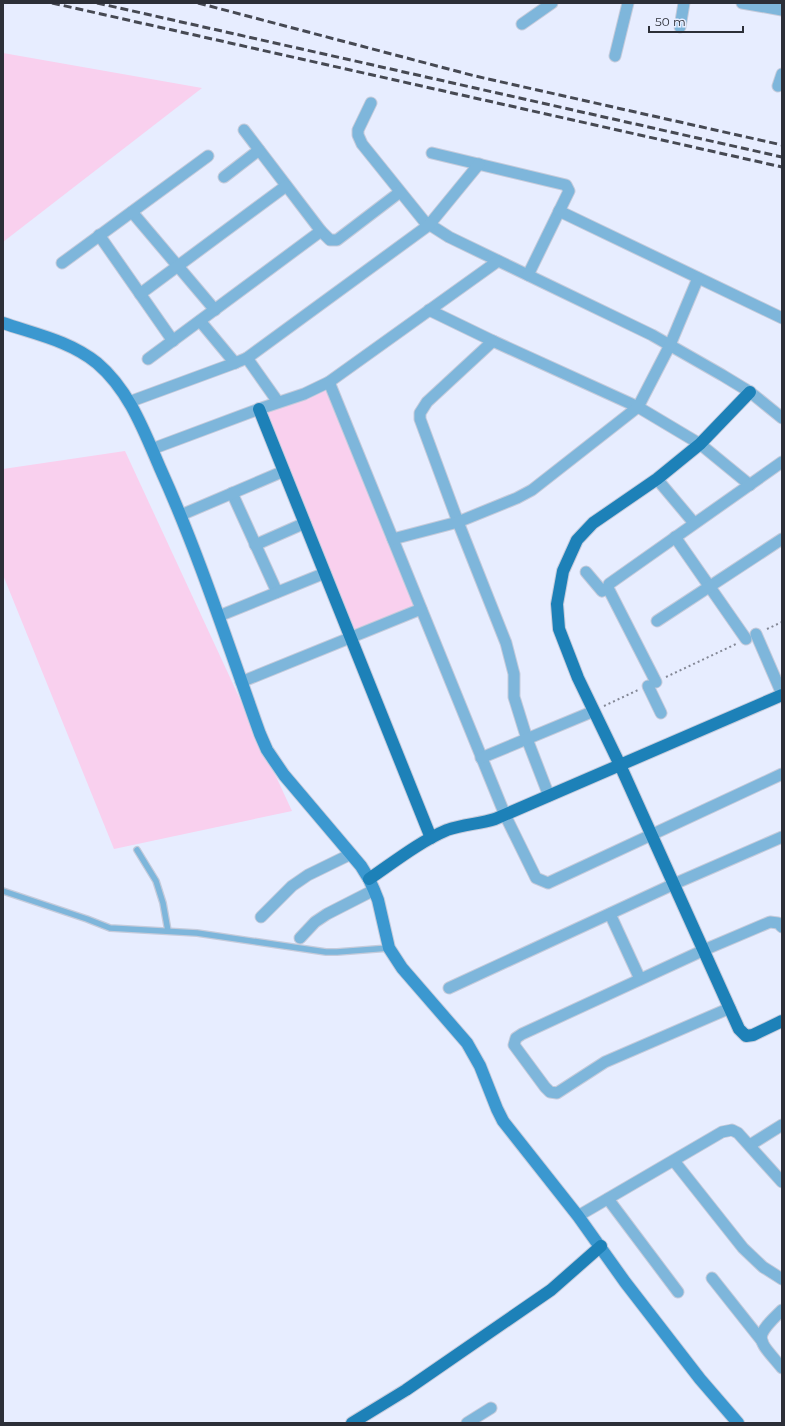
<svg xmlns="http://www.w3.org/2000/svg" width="785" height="1426" font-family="Montserrat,sans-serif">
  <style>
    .green { fill: #f9d0ee }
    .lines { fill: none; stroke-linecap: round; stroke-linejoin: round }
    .lane-casing { stroke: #c5cbdb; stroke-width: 8 }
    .street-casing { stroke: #c5cbdb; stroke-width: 13 }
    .secondary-casing { stroke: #c5cbdb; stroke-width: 14 }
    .primary-casing { stroke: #c5cbdb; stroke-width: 14 }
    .path { stroke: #848896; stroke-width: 2; stroke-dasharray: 2 3; stroke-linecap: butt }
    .lane { stroke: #7eb6db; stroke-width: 5.5 }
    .street { stroke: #7eb6db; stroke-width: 11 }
    .secondary { stroke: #3b98d0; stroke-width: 12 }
    .primary { stroke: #1d81b8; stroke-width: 12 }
    .rail { stroke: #464953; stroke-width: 3; stroke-dasharray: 8 4; stroke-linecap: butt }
  </style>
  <rect width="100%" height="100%" fill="#e7edff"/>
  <g class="green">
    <polygon points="3,53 202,88 3,242"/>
    <polygon points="329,382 421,609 350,638 259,409"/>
    <polygon points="125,451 292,811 114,849 3,575 3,469"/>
  </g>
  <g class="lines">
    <g class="lane-casing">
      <g id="lane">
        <polyline points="137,850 156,881 163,903 168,931"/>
        <polyline points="3,891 87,919 110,928 197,933 326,952 337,952 389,948"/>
      </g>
    </g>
    <g class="street-casing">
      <g id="street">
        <polyline points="742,3 782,10"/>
        <polyline points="522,24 552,3"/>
        <polyline points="680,27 684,3"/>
        <polyline points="615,56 628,3"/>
        <polyline points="778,86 782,74"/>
        <polyline points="371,103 358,130 358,135 362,144 424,221 449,237 652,335 722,375 750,392 782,418"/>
        <polyline points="244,130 321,231 330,240 337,240 400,192"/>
        <polyline points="432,153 566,185 569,191 528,275"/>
        <polyline points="224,177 259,150"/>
        <polyline points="559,211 782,318"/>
        <polyline points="132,212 215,310"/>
        <polyline points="99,235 173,341"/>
        <polyline points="62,263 208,156"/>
        <polyline points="140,294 286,186"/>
        <polyline points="429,310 493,341 638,407 700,444 750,485"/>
        <polyline points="200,321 235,363"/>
        <polyline points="493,341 427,402 420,413 420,419 458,522 506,643 514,674 514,697 527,739 549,796"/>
        <polyline points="247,358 278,402"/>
        <polyline points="148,359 321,231"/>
        <polyline points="329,382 505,815 536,878 548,883 782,774"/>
        <polyline points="129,402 235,363 247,358 429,225 479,164"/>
        <polyline points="152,449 259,409 304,394 329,382 498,261"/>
        <polyline points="657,479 694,523"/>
        <polyline points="232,493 277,592"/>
        <polyline points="181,515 284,471"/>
        <polyline points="675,537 746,639"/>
        <polyline points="393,539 458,522 517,498 532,490 638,407 670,345 698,278"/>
        <polyline points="255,545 305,523"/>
        <polyline points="586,572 602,591 608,588"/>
        <polyline points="219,616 325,573"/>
        <polyline points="657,621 782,539"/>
        <polyline points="756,634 782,694"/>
        <polyline points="241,682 421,609"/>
        <polyline points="656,682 608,588 609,584 782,462"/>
        <polyline points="648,686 661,713"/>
        <polyline points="481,758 594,711"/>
        <polyline points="610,914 640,979"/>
        <polyline points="261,917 292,886 308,875 351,854"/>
        <polyline points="300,938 315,922 327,914 374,890"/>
        <polyline points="449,988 674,884 782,837"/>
        <polyline points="730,1008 605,1062 557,1093 550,1092 545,1087 514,1045 516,1038 522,1034 704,950 770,922 778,923 782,927"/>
        <polyline points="750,1145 782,1125"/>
        <polyline points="674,1161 743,1248 763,1267 782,1279"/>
        <polyline points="608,1199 678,1292"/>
        <polyline points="578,1216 722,1132 732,1130 738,1133 782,1182"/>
        <polyline points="712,1278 762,1341"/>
        <path d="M782 1310C752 1339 757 1338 782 1368"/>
        <polyline points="467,1423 491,1408"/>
      </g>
    </g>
    <g class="secondary-casing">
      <path id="secondary" d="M3 323C35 334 70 341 97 363 129 390 144 431 160 468 199 554 228 645 260 734L267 750 284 775 361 866 369 879 374 890 378 900 389 948 402 968 467 1043 480 1066 497 1109 503 1121 578 1216 625 1282 700 1379 738 1423"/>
    </g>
    <g class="primary-casing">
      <g id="primary">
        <polyline points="750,392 700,444 657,479 593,523 577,540 563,571 557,604 559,629 578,678 620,765 739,1029 746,1036 753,1035 782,1021"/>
        <polyline points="259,409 431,838"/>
        <path d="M369 879C394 862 419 842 447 830 463 824 480 824 495 819L782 695"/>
        <polyline points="352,1423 406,1390 551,1290 601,1246"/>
      </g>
    </g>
    <g class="path">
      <polyline points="767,629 782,622"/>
      <polyline points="666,677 736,644"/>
      <polyline points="604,706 638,690"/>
    </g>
    <use href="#lane" class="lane"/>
    <use href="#street" class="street"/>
    <use href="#secondary" class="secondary"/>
    <use href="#primary" class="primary"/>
    <g class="rail">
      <polyline points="52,3 782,167"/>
      <polyline points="97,3 782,157"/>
      <polyline points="198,3 475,76 782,145"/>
    </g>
  </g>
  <rect width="785" height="1426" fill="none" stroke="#2c2f38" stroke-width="8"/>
  <path d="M649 26v6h94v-6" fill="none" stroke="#2c2f38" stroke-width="2"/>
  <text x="655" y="26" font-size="12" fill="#2c2f38" stroke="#e7edff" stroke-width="3" paint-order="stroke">50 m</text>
</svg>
